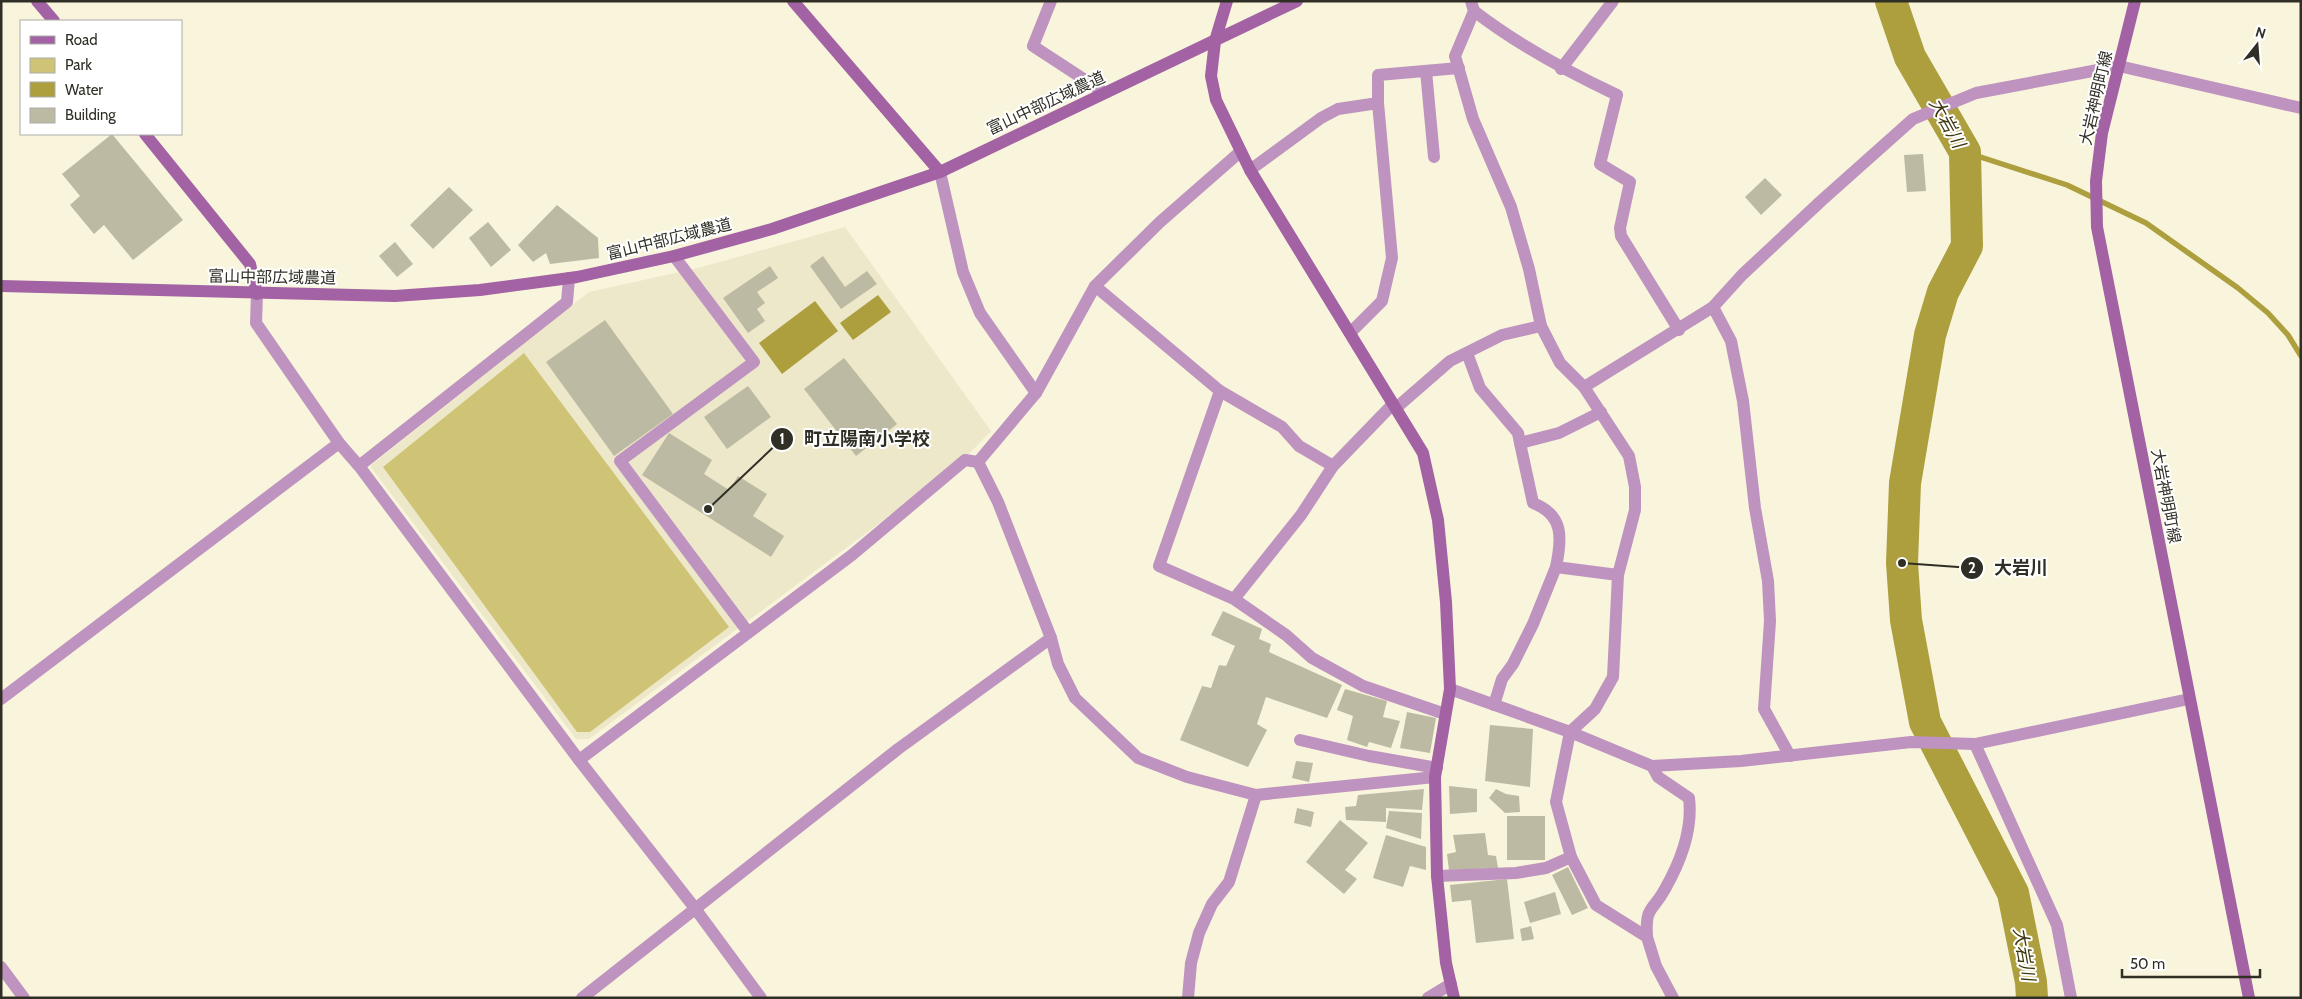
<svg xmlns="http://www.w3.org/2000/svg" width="2302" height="999" font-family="Cabin,'Noto Sans JP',sans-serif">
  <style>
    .built { fill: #ece8c9 }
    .green { fill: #cfc475 }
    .water { fill: #ad9f3e }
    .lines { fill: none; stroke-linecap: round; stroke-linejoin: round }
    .stream { stroke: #ad9f3e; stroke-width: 5.5 }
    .river { stroke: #ad9f3e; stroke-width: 32 }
    .building { fill: #bdbaa3 }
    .street { stroke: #bf93bf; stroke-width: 12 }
    .secondary { stroke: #a262a4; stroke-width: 12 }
    .labels { text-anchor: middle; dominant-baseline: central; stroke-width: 4; stroke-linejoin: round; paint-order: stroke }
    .street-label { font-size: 16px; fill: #302f26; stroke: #fff }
    .water-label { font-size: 18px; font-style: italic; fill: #3e380f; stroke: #fff }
    .leader { fill: none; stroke: #302f26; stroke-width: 2 }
    .callout-dot { fill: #302f26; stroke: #fff; stroke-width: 2 }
    .mark-label { font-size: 15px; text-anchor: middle; font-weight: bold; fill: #fff }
    .callout-label { font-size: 18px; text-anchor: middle; font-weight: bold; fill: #302f26; stroke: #fff; stroke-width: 4; stroke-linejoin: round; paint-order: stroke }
  </style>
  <rect width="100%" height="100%" fill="#f8f5dc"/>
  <polygon class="built" points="845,227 991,431 959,464 589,739 576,739 370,466 589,292 698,268"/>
  <polygon class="green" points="524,353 729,627 590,732 577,732 383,467"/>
  <g class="water">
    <polygon points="878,295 891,312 853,340 840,323"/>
    <polygon points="815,301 838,331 782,374 759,343"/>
  </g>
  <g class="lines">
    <polyline class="stream" points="1965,152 2067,185 2146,223 2238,288 2268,313 2288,335 2301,356"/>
    <polyline class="river" points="1891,1 1910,57 1965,152 1967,246 1943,292 1930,335 1905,483 1902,563 1906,620 1925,722 2013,893 2031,982 2032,998"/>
  </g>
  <g class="building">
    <polygon points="112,134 183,220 133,260 104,225 94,234 70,205 80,196 62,174"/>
    <polygon points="1923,154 1926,191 1907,192 1904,155"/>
    <polygon points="1765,178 1782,195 1761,215 1745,197"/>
    <polygon points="449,187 473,210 433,249 410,225"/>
    <polygon points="557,205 598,238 599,258 550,264 546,253 533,262 518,245"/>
    <polygon points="488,222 511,250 491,267 469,238"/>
    <polygon points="395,242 413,264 397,277 379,256"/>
    <polygon points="823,256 845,287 867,271 877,284 841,309 810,266"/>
    <polygon points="770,266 778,278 757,292 765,303 757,309 765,321 748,333 723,298"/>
    <polygon points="605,320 673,414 614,456 546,362"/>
    <polygon points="844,358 897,424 856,456 804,389"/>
    <polygon points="748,386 771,417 727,449 704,417"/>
    <polygon points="669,433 712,460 704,474 729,490 738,476 767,494 753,516 784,536 771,557 642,475"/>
    <polygon points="1223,611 1262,629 1259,639 1271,644 1269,652 1342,685 1327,718 1266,697 1257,724 1267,730 1248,767 1180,740 1202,686 1211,688 1219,665 1226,666 1235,646 1211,635"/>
    <polygon points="1345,689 1387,701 1383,717 1400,721 1391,748 1369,742 1367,747 1347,740 1353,716 1337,710"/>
    <polygon points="1407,712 1436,718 1430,753 1400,748"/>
    <polygon points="1490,725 1533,729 1530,787 1485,781"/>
    <polygon points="1296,761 1313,763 1309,782 1292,778"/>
    <polygon points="1449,786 1477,789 1477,812 1450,814"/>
    <polygon points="1424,789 1422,810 1386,808 1386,822 1346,820 1345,807 1356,806 1358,795"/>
    <polygon points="1496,789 1506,794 1519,796 1520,812 1505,813 1489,798"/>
    <polygon points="1297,808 1314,812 1311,827 1294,823"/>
    <polygon points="1389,811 1422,813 1421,839 1386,828"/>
    <rect x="1507" y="816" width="38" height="44"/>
    <polygon points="1340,820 1368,843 1345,870 1357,879 1344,894 1306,862"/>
    <polygon points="1485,833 1488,855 1496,856 1498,868 1449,870 1447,854 1456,852 1453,835"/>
    <polygon points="1386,835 1426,847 1426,870 1410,866 1403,887 1373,878"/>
    <polygon points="1568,867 1588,908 1572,915 1552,875"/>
    <polygon points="1507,879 1514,939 1476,943 1471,900 1452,902 1450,885"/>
    <polygon points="1555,892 1561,914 1530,923 1524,902"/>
    <polygon points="1531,926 1534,939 1522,941 1520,929"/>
  </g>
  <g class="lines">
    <g class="street">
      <polyline points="1051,1 1033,46 1105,93"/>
      <polyline points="1471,1 1474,11 1455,56 1473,119 1511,207 1529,269 1541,326 1560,363 1584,387 1629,456 1635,487 1635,510 1618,575 1613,677 1595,709 1570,732 1556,802 1571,857 1596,905 1647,937 1656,966 1673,998"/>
      <path d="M1474 11C1518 45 1566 71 1617 95L1600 164 1630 182 1620 228 1621 236 1679 330"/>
      <polyline points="1561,69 1613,1"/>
      <polyline points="1426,71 1434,157"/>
      <polyline points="1240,152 1160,222 1095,286 1036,393 978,462 998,502 1051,638 1058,664 1075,698 1138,758 1187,777 1256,795 1435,777"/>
      <polyline points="1250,170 1321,118 1338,109 1378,103 1378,75 1459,68"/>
      <polyline points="940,172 963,272 980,313 1036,393"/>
      <polyline points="674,256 754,362 620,461 748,632"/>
      <polyline points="1095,286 1220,391"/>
      <polyline points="257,294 256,323 339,443 359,466 579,760 694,907 761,998"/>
      <polyline points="1713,307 1731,341 1743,401 1755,508 1768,581 1770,621 1764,709 1790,756"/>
      <polyline points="1350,333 1382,301 1392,258 1378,103"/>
      <polyline points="1467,353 1480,388 1518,433 1520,443 1559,433 1601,412"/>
      <polyline points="1584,387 1713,307 1742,275 1821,201 1913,119 1976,93 2119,66 2301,108"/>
      <polyline points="1396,408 1450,361 1502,335 1541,326"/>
      <path d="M1520 443 1533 503C1564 515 1562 538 1556 567L1618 575"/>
      <polyline points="359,466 567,302 569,278"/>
      <polyline points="1333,466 1393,404"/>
      <polyline points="1234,599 1301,515 1333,466 1299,446 1282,427 1220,391 1159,566 1234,599 1286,635 1312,658 1363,686 1445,714"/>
      <polyline points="1450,689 1570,732 1652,766 1741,761 1911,742 1975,744 2189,699"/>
      <polyline points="1,699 339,443"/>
      <polyline points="1494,705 1502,679 1513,664 1533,624 1556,567"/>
      <polyline points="1300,740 1369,756 1437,768"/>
      <polyline points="1975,744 2057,925 2071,998"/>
      <polyline points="579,760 852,555 965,460 978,462"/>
      <polyline points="1437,876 1516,873 1546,868 1571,857"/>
      <path d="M1647 937C1645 905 1653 912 1665 889 1681 861 1693 830 1689 798L1658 777 1652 766"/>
      <polyline points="1,967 24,998"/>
      <polyline points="582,998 898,749 1051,638"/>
      <polyline points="1188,998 1191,963 1199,933 1212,904 1229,882 1256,795"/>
      <polyline points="1428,998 1451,984"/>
    </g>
    <g class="secondary">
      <polyline points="37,1 54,21"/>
      <polyline points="793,1 940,172"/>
      <polyline points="1227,1 1215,41 1211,76 1216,100 1250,170 1423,453 1438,520 1446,602 1450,689 1435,777 1437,876 1446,963 1454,998"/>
      <polyline points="2135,1 2102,133 2096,181 2097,227 2249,998"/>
      <polyline points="145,134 250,264 257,294"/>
      <polyline points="1,286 395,296 480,290 577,277 674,256 772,229 940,172 1297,1"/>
    </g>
  </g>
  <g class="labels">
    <g class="street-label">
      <text transform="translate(2096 98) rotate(-77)">大岩神明町線</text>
      <text transform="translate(1046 103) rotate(-25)">富山中部広域農道</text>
      <text transform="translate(669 239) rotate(-14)">富山中部広域農道</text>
      <text transform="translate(272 277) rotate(1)">富山中部広域農道</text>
      <text transform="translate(2166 496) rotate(79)">大岩神明町線</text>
    </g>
    <g class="water-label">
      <text transform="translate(1947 123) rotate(61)">大岩川</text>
      <text transform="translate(2024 954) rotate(80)">大岩川</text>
    </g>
  </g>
  <path class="leader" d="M708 509L782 439M1902 563L1972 568"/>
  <g class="callout-dot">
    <circle cx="708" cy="509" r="5"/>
    <circle cx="1902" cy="563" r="5"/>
    <circle cx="782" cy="439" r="12"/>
    <circle cx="1972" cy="568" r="12"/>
  </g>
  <g class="mark-label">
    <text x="782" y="444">1</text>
    <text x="1972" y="573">2</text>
  </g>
  <g class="callout-label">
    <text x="867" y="445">町立陽南小学校</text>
    <text x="2021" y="574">大岩川</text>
  </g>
  <rect width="2302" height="999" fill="none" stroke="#302f26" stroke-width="5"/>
  <rect x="20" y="20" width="162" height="115" fill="#ffffff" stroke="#acaca8"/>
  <rect x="30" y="36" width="25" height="8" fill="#a262a4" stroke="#acaca8"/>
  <text x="65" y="45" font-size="15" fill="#302f26">Road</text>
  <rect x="30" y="58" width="25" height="15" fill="#cfc475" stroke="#acaca8"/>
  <text x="65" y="70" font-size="15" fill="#302f26">Park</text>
  <rect x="30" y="82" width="25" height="15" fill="#ad9f3e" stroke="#acaca8"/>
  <text x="65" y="95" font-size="15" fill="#302f26">Water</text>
  <rect x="30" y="108" width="25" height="15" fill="#bdbaa3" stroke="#acaca8"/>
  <text x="65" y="120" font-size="15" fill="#302f26">Building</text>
  <g transform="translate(2257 45) rotate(17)" stroke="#ffffff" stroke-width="4" paint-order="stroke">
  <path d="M0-4L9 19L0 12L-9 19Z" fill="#302f26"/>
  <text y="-8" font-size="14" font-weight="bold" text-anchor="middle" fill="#302f26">N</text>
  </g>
  <path d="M2122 969v8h138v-8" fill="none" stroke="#302f26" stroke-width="2.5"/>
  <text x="2130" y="969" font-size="15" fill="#302f26" stroke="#ffffff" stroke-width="4" paint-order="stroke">50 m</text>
</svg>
